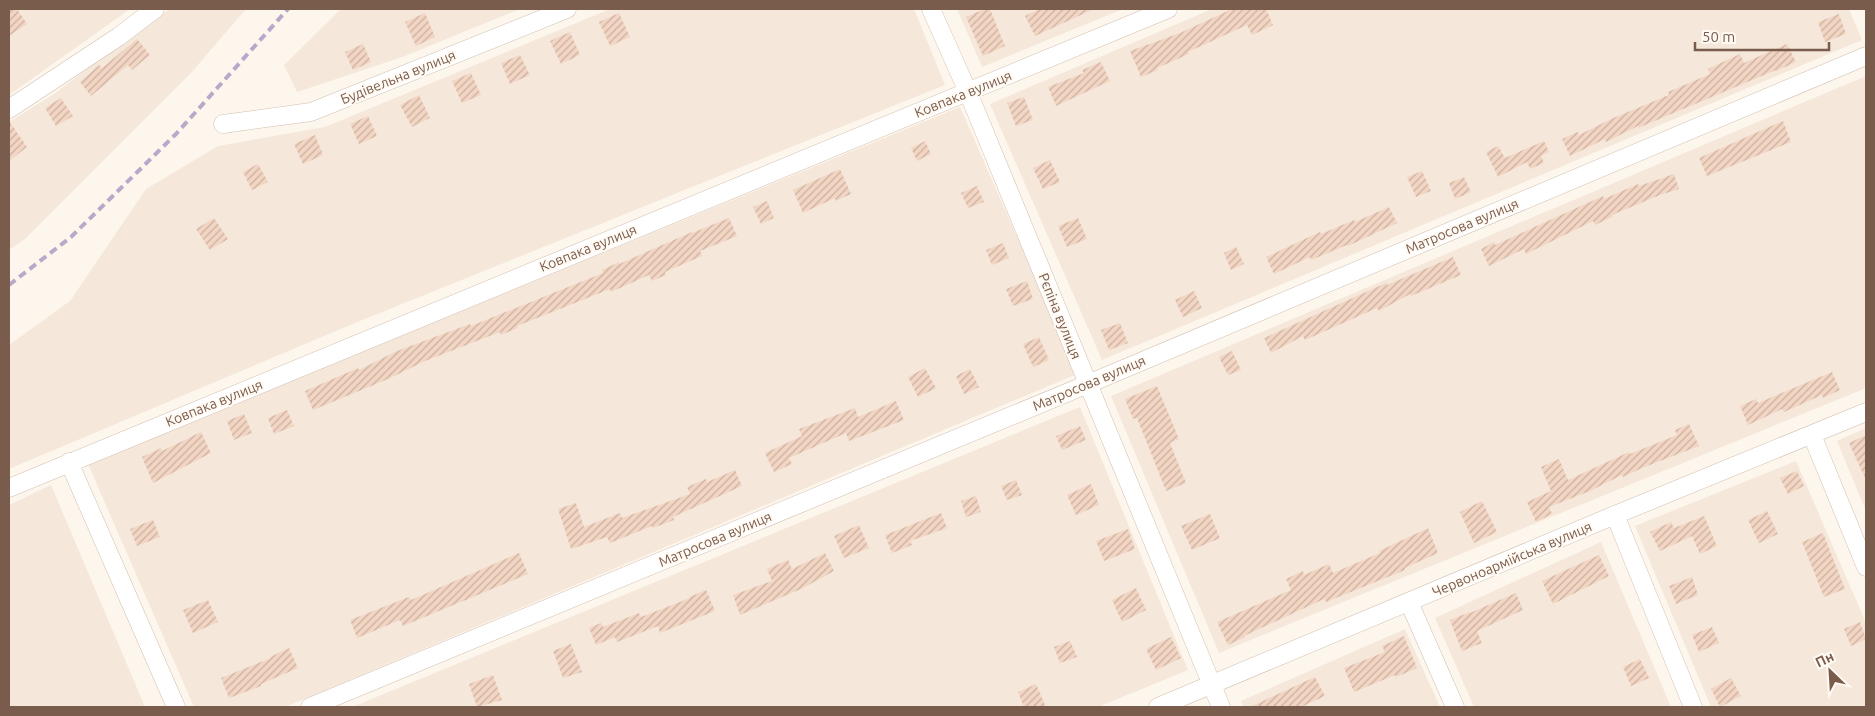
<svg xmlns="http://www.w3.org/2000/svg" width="1875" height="716" font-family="Ubuntu,sans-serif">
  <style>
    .residential { fill: #f5e8da }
    .building { fill: url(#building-hatch) }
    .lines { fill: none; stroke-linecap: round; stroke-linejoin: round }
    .street-casing { stroke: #d1beb0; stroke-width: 19 }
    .street { stroke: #fff; stroke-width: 18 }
    .rail { stroke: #b9a8c9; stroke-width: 4; stroke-dasharray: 8 5; stroke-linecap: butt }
    .labels { text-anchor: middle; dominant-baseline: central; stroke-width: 4; stroke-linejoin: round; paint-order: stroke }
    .street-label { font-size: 14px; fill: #7a5c4d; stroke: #fffaf3 }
  </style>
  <defs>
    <pattern id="building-hatch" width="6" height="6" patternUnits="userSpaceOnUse" patternTransform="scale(1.25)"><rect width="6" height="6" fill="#f3d5c3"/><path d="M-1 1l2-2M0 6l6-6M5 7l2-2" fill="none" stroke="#cab0a1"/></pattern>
  </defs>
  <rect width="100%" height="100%" fill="#fdf6ec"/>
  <g class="residential">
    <polygon points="9,9 130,9 9,95"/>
    <polygon points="170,9 246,9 190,74 26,238 9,250 9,122 54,94 109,52"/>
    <polygon points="341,9 520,9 405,56 297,92 284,65"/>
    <polygon points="610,9 914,9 945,85 355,323 9,469 9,345 70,301 146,189 218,146 325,127"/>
    <polygon points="957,9 1123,9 982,67"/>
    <polygon points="1212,9 1849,9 1862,40 1102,360 990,104"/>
    <polygon points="1866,76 1866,388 1219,653 1111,396"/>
    <polygon points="960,107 1077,374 285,707 194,707 88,464"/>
    <polygon points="1080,407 1188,670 1098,707 352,707"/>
    <polygon points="1866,428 1866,511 1837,441"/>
    <polygon points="1796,461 1866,623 1866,707 1711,707 1635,526"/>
    <polygon points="51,485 145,707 9,707 9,505"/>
    <polygon points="1601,542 1671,707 1474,707 1435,618"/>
    <polygon points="1405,629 1440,707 1243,707 1241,701"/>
  </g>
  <g class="building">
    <polygon points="9,9 17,9 27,24 9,36"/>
    <polygon points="985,9 990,9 1005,46 983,56 966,17"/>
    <polygon points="1040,9 1094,9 1035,36 1025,16"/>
    <polygon points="1232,9 1266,9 1273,25 1252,35 1247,25 1188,52 1189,54 1157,68 1158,70 1141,77 1130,51 1180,33"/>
    <polygon points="425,13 435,37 416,46 405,22"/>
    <polygon points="619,13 630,37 610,46 599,22"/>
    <polygon points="1839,14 1846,34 1825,42 1818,22"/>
    <polygon points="570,32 580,55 561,64 550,41"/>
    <polygon points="137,39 150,55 132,70 128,65 91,96 80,82 99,65 102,68"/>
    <polygon points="363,44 371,62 353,70 345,52"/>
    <polygon points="1787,44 1796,62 1776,71 1776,70 1638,128 1638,126 1606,142 1605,139 1570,156 1562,139 1578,132 1579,135 1611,119 1669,95 1668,92 1710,74 1708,69 1740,54 1744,63"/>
    <polygon points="520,55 530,75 510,84 501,63"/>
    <polygon points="1101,62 1110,81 1056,106 1048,87 1084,73 1082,70"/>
    <polygon points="471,73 481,95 462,103 452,81"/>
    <polygon points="419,95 430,118 412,127 400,105"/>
    <polygon points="1024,97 1033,120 1016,126 1007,103"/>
    <polygon points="61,98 73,116 56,126 45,108"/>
    <polygon points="368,116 377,136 359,144 350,124"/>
    <polygon points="9,121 27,147 9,161"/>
    <polygon points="1783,121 1791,142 1707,176 1699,158"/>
    <polygon points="315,135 323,155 303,164 294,144"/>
    <polygon points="925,141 931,154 917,161 911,148"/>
    <polygon points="1544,141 1549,152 1541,156 1544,163 1530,169 1527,162 1498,177 1486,152 1498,146 1505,158"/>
    <polygon points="1050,160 1060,182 1043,189 1033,168"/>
    <polygon points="258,164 268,182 252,190 243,172"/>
    <polygon points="840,169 851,194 836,201 835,198 803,213 793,190"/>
    <polygon points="1422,171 1431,191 1416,197 1407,177"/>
    <polygon points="1674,174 1679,189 1660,195 1612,215 1612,217 1595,225 1593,221 1526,254 1524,249 1489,266 1481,249 1494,242 1495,245 1603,196 1604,199 1638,184 1639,186"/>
    <polygon points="1464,177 1471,192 1455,199 1449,183"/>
    <polygon points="977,186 984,202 968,208 961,193"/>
    <polygon points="767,201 774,218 761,224 753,207"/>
    <polygon points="1389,207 1397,223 1348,246 1347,245 1311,260 1310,257 1274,274 1266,257 1320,232 1321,234 1354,220 1355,222"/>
    <polygon points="214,218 228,239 210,250 196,229"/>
    <polygon points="729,218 737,236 700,251 702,256 665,272 666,275 652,281 649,275 611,292 610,289 517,326 518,328 501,335 500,332 425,361 388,379 313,410 305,391 358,368 359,370 397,351 470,324 471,326 603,273 602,270 619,262 619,264 692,232 692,233"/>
    <polygon points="1078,218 1087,239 1067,247 1058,226"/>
    <polygon points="1003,243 1009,258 992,265 986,250"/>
    <polygon points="1236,247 1244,264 1231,270 1224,253"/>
    <polygon points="1453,257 1461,275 1411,296 1410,294 1379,311 1377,308 1305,340 1303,336 1271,353 1264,338 1386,283 1387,285"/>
    <polygon points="1027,281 1033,299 1013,306 1006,289"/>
    <polygon points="1194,291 1202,308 1183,317 1175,300"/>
    <polygon points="1120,323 1128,343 1109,350 1101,330"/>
    <polygon points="1039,337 1049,360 1033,367 1023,344"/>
    <polygon points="1232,351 1241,370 1228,375 1219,357"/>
    <polygon points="925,368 936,388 918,397 908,377"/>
    <polygon points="970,369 979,387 964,394 956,376"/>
    <polygon points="1832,372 1840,390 1823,398 1822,395 1784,412 1782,409 1748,425 1740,406 1756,399 1758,403"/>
    <polygon points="1157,386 1179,439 1170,443 1186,483 1166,491 1137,418 1133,419 1125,399"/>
    <polygon points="896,401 904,420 849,441 846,433 789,458 792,464 774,472 765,453 802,436 799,429 855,408 858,417"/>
    <polygon points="287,410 294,426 274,434 268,418"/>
    <polygon points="244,414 252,433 234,440 227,421"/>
    <polygon points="1689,424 1699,446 1642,468 1623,477 1622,475 1590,491 1549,507 1552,514 1536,522 1527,502 1551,491 1541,467 1559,459 1568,480 1629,452 1630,454 1677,435 1675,430"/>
    <polygon points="1080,426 1086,440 1062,450 1056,436"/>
    <polygon points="201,432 211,453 153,483 142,457 161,448 162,451"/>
    <polygon points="1866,435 1866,480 1849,443"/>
    <polygon points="735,470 742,486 673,517 674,520 653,528 652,526 610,543 607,537 571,549 558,509 576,503 584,527 620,513 622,518 690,494 687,487 706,479 707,482"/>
    <polygon points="1797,471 1804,486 1788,494 1780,478"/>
    <polygon points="1016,480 1022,495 1007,500 1001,486"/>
    <polygon points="1091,484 1099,505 1076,515 1067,495"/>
    <polygon points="976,496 981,512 966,517 961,501"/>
    <polygon points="1482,501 1497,532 1474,543 1460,512"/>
    <polygon points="1767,511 1778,534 1759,543 1748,520"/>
    <polygon points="941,513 947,528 910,541 912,545 892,553 885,535"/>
    <polygon points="1210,514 1220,538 1192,550 1181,526"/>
    <polygon points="1704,516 1717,546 1700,554 1692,536 1660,551 1650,532 1671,522 1674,528"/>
    <polygon points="153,520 160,537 137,546 130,529"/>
    <polygon points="859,525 869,548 844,558 834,536"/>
    <polygon points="1428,528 1438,553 1405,568 1405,570 1326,602 1324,599 1244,636 1245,637 1228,645 1217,622 1291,590 1286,579 1303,571 1304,575 1329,564 1333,573 1380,553 1379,551"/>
    <polygon points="1128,529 1135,549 1104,561 1096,541"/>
    <polygon points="1823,533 1845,589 1824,597 1802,542"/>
    <polygon points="519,553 528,574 403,626 400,620 357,638 350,620 409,597 411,600"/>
    <polygon points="825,553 834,571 801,589 740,615 733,595 772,581 767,569 788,560 792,569"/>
    <polygon points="1599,555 1609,576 1553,604 1542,581"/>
    <polygon points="1692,577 1698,595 1676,604 1669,586"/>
    <polygon points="1136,588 1146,610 1122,622 1112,600"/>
    <polygon points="706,590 715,611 660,633 658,626 617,642 615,637 596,645 589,628 601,623 603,627 639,613 641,617 690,598 689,597"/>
    <polygon points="1516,593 1523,610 1477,631 1482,643 1462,651 1450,620 1470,612 1470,613"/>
    <polygon points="208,600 218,622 193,633 183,610"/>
    <polygon points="1860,622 1866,639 1851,646 1844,629"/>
    <polygon points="1712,627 1719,643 1699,652 1692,635"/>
    <polygon points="1404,636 1417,668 1396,677 1395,675 1354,692 1344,668 1385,652 1382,646"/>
    <polygon points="1171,637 1181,658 1156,670 1146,649"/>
    <polygon points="1070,641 1077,657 1060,663 1054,647"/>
    <polygon points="571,644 582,672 563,678 553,651"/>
    <polygon points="289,648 298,668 261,684 261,686 229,698 221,678 271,658 270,657"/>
    <polygon points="1640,659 1649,678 1631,686 1623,667"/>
    <polygon points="493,675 502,700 477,707 469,684"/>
    <polygon points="1315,677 1325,696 1301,707 1250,707"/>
    <polygon points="1731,678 1741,696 1720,707 1711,689"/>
    <polygon points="1036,684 1046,707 1024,707 1018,692"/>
  </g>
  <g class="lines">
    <g class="street-casing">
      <g id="street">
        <polyline points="931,9 968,92 1221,707"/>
        <polyline points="9,109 118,37 155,9"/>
        <polyline points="223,124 311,112 567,9"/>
        <polyline points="1812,435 1866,567"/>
        <polyline points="69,462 176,707"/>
        <polyline points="9,488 1168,9"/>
        <polyline points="1615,515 1693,707"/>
        <polyline points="1409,602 1455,707"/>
        <polyline points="310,707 1088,384 1866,56"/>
        <polyline points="1158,707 1615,515 1866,412"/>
      </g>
    </g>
    <use href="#street" class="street"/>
    <polyline class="rail" points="9,285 71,237 176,134 288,9"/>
  </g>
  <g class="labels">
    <g class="street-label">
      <text transform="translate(398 77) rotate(-22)">Будівельна вулиця</text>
      <text transform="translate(963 94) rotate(-22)">Ковпака вулиця</text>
      <text transform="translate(1462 226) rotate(-23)">Матросова вулиця</text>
      <text transform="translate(588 248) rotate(-22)">Ковпака вулиця</text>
      <text transform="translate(1060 316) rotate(68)">Рєпіна вулиця</text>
      <text transform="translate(1089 383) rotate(-23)">Матросова вулиця</text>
      <text transform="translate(214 403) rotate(-22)">Ковпака вулиця</text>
      <text transform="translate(715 539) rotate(-23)">Матросова вулиця</text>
      <text transform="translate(1512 559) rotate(-23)">Червоноармійська вулиця</text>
    </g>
  </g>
  <rect width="1875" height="716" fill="none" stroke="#7a5c4d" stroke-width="20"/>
  <g transform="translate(1830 671) rotate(335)" stroke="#fffaf3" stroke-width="4" paint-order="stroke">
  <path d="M0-4L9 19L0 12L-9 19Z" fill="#7a5c4d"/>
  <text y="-8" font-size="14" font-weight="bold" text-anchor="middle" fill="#7a5c4d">Пн</text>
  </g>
  <path d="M1695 42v8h134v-8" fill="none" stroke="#7a5c4d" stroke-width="2.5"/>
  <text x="1702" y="42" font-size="15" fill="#7a5c4d" stroke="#fffaf3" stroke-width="4" paint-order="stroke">50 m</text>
</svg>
